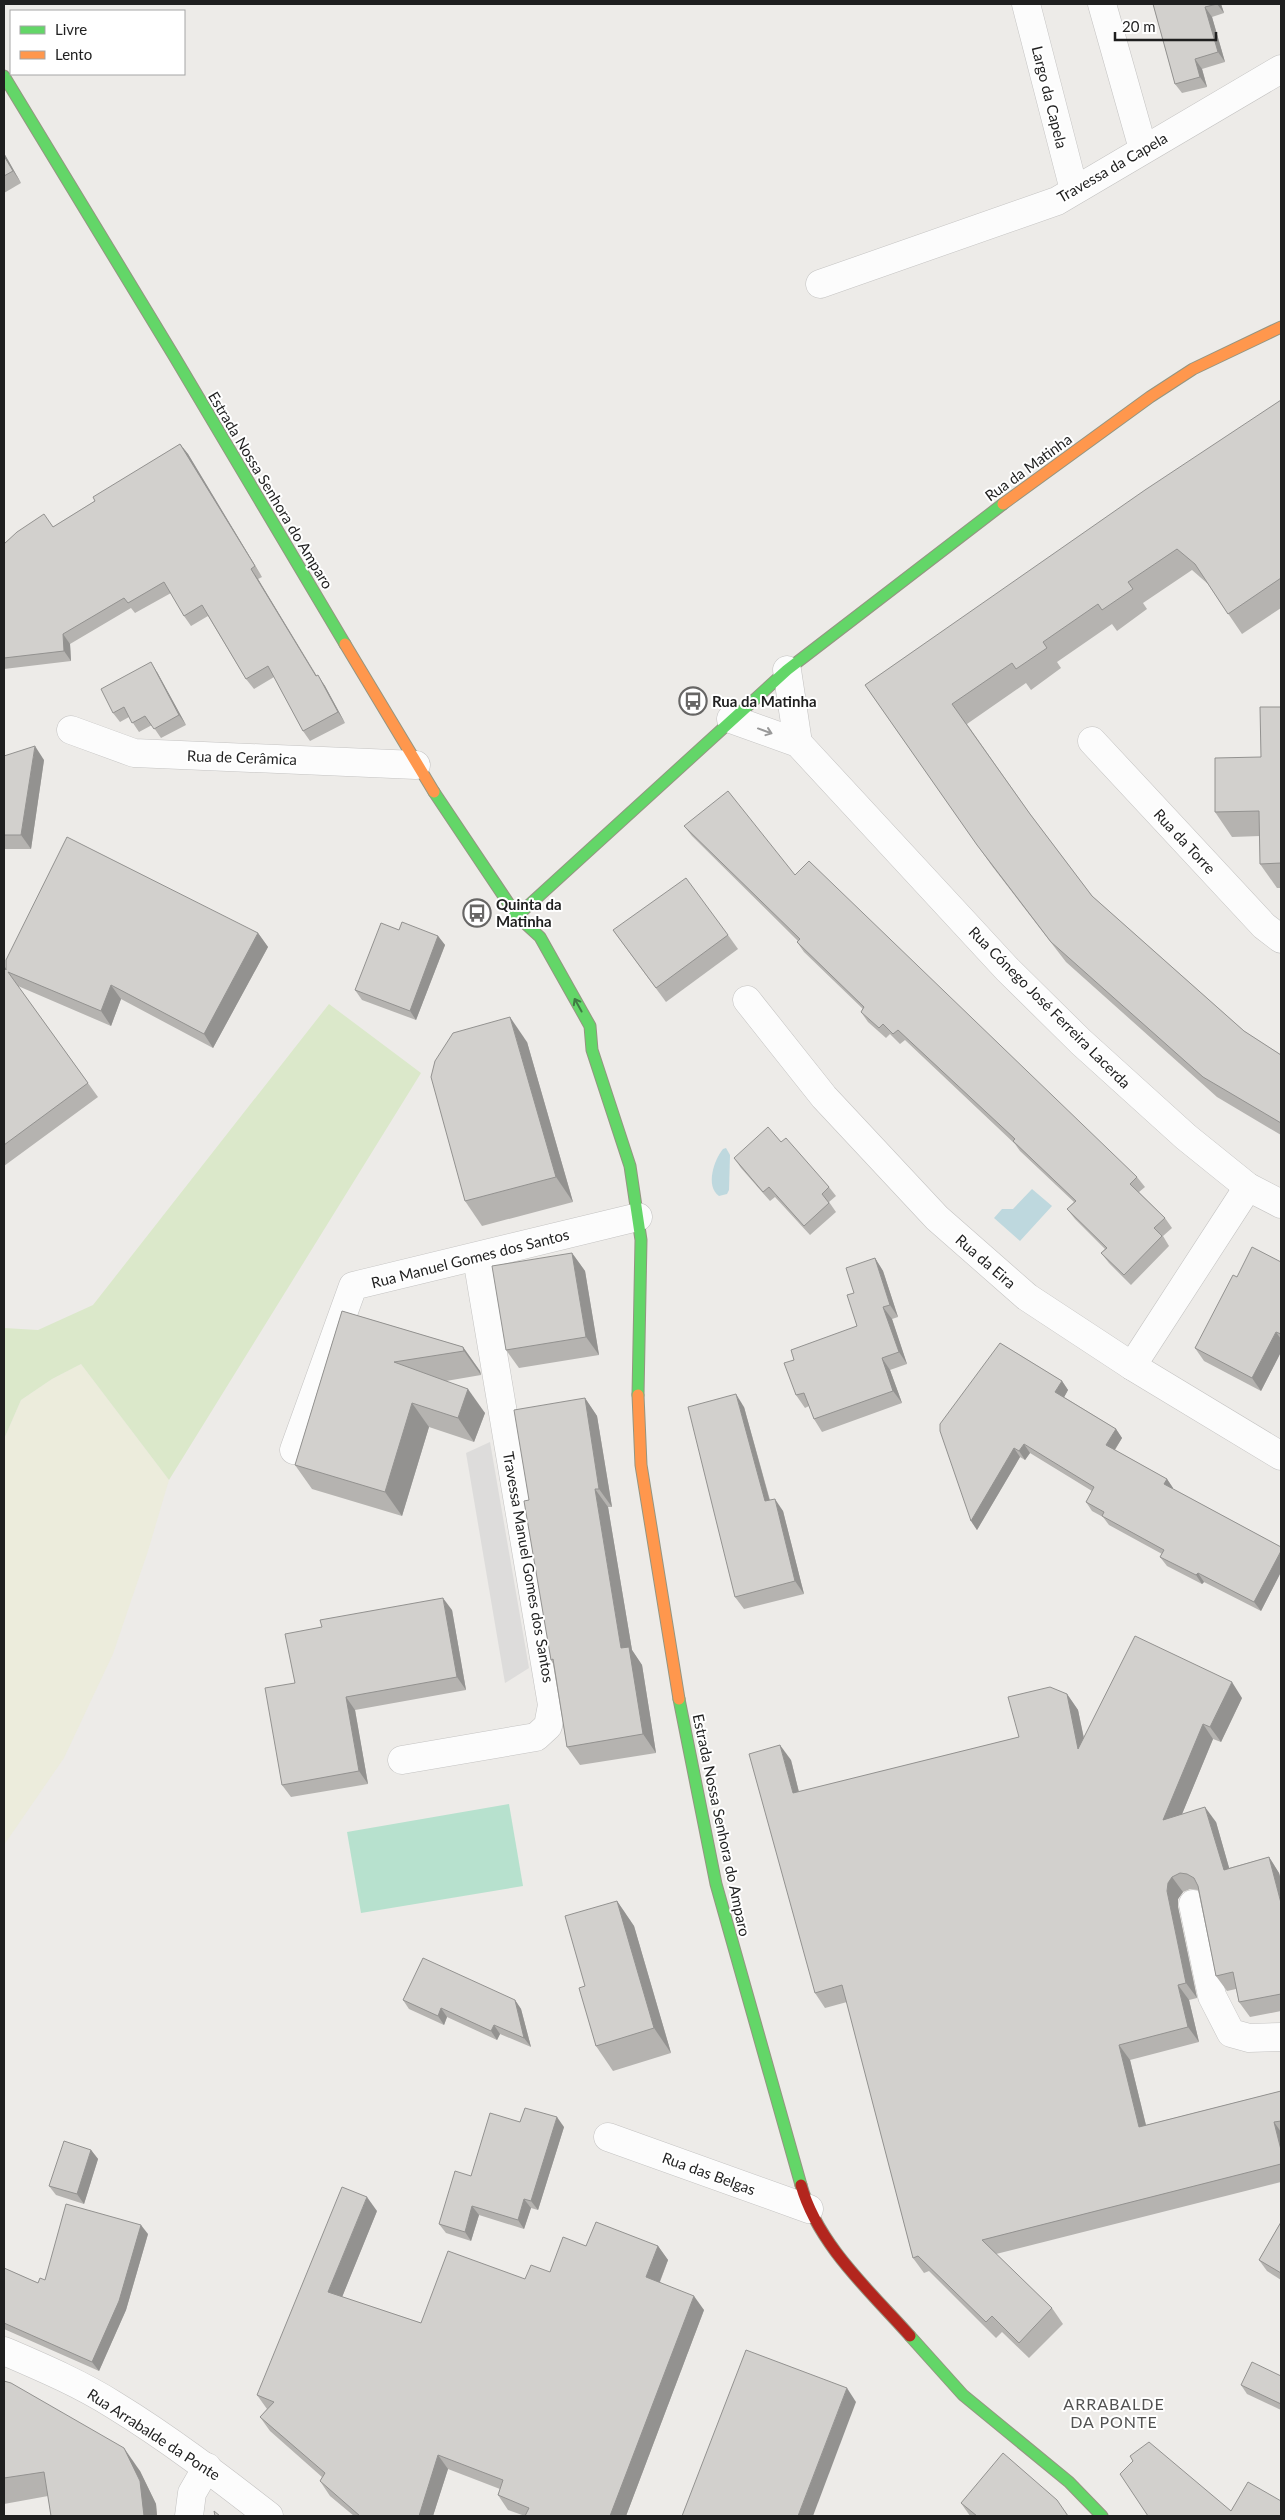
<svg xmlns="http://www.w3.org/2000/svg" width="1285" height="2520" font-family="Lato,sans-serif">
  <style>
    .farmland { fill: #ececdc }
    .grass { fill: #dbe8ca }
    .pitch { fill: #b7e1ce }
    .parking { fill: #dddcdb }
    .water { fill: #bed8de }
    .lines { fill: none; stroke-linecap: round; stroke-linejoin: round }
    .street-casing { stroke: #c4c3c2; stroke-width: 29 }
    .fast-casing { stroke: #949581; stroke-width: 13 }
    .slow-casing { stroke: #949581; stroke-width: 13 }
    .jam-casing { stroke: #949581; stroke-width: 13 }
    .street { stroke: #fcfcfc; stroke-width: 28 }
    .fast { stroke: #63d668; stroke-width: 11 }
    .slow { stroke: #ff974d; stroke-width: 11 }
    .jam { stroke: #b3261e; stroke-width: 11 }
    .wall { fill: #b5b3b0 }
    .shaded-wall { fill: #939290 }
    .building { fill: #d2d0cd; stroke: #939290 }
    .oneway { stroke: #999 }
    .oneway2 { stroke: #417a44 }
    .labels { text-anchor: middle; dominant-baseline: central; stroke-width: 4; stroke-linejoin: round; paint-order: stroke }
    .street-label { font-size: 15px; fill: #1f1f1f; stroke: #fff }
    .poi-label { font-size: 15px; font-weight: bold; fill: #1f1f1f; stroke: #fff; text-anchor: start }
    .neighbourhood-label { font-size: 16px; letter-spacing: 1px; fill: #525252; stroke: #fff }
  </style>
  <rect width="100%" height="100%" fill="#edebe8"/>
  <polygon class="farmland" points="81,1364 169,1480 148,1551 113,1654 64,1758 4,1845 4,1439 21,1400 52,1379"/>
  <polygon class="grass" points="329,1004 421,1073 169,1480 81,1364 52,1379 21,1400 4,1439 4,1328 38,1330 93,1305"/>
  <polygon class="pitch" points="509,1804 523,1886 361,1913 347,1832"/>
  <polygon class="parking" points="490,1442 529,1668 505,1683 466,1453"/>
  <g class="water">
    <path d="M726 1148 730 1155 729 1190 727 1194 719 1196C705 1186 714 1160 723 1149Z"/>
    <polygon points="1032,1189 1052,1206 1020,1241 994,1218 1002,1209 1013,1209"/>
  </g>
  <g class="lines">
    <g class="street-casing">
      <g id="street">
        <polyline points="1026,4 1074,190"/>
        <polyline points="1102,4 1143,149"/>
        <polyline points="820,284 1057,201 1281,69"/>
        <polyline points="787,670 798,743"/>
        <polyline points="731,719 798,743 1007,969 1081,1042 1186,1137 1248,1187 1281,1204"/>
        <polyline points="71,730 134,753 416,765"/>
        <polyline points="1092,741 1264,926 1281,939"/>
        <polyline points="747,1000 824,1097 937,1218 1027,1297 1132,1366 1281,1456"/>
        <polyline points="1132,1366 1248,1187"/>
        <polyline points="294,1450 353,1286 638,1217"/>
        <polyline points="402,1760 536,1737 548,1726 552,1705 477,1258"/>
        <polyline points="1193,1904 1212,1996 1231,2033 1249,2038 1281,2037"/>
        <polyline points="608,2137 809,2209"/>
        <path d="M4 2351C41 2367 79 2383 114 2405 168 2438 219 2477 269 2516"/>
        <polyline points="189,2516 192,2493 207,2467"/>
      </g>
    </g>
    <g class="fast-casing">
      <g id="fast">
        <polyline points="4,76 174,356 345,644"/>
        <polyline points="434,792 517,916 540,937 590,1026 592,1050 630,1166 641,1240 638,1395"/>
        <polyline points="517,916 787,670 1003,504"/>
        <polyline points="679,1699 716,1884 801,2185"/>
        <polyline points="910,2336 963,2395 1069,2482 1102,2516"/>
      </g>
    </g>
    <g class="slow-casing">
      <g id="slow">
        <polyline points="1003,504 1150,397 1193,369 1281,327"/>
        <polyline points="345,644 434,792"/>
        <polyline points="638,1395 641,1465 679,1699"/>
      </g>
    </g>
    <g class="jam-casing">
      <path id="jam" d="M801 2185C818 2245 870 2291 910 2336"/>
    </g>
    <use href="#street" class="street"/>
    <use href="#fast" class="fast"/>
    <use href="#slow" class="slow"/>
    <use href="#jam" class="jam"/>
  </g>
  <g class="wall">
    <polygon points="1153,4 1221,4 1224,13 1212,17 1225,62 1202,69 1207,87 1182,93 1175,84"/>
    <polygon points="4,153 21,183 4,193"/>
    <polygon points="1281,400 1281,608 1242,634 1208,584 1192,570 1143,603 1147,609 1117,631 1112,624 1057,662 1061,668 1031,690 1026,683 967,724 1030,814 1092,896 1244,1031 1281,1055 1281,1135 1217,1097 1066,962 992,866 865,685"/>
    <polygon points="180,444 188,454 262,577 258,579 317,676 325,686 345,723 310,741 303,731 274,677 254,689 246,679 208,616 191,626 184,616 171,593 135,613 131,608 70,644 71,661 4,669 4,544 53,527 95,501"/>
    <polygon points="157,672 186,725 161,738 152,725 139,732 129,717 120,722 113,713"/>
    <polygon points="1281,707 1281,888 1277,888 1260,864 1260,836 1232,837 1215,812 1261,757"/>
    <polygon points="4,756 44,760 31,849 4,849"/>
    <polygon points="684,826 795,875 1137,1177 1145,1187 1139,1192 1165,1218 1172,1228 1163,1236 1169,1246 1131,1285 1109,1263 1101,1253 1105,1249 1075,1219 1067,1209 1074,1202 1020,1151 1015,1144 905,1040 900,1044 890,1034 886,1038 868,1022 861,1012 863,1009 804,952 797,942 798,941 692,836"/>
    <polygon points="399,930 438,936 445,945 416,1020 362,1000 355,990"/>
    <polygon points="613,930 728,935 738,949 666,1002"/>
    <polygon points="258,933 268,947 213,1048 121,999 111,1026 18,986 98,1097 4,1166 4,966 6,970"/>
    <polygon points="527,1042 573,1202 482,1226 465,1201"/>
    <polygon points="781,1142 829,1187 836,1196 829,1202 836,1212 810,1235 775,1197 770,1201 741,1168 734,1158"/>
    <polygon points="572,1253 585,1271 599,1355 519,1368 506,1350"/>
    <polygon points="875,1258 883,1271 898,1317 892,1319 907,1364 890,1370 902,1403 822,1432 814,1419 809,1406 805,1408 796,1395 794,1360 857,1326 854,1293"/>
    <polygon points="1281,1262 1281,1352 1261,1391 1204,1361 1195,1348 1237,1277"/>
    <polygon points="342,1311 463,1347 480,1371 481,1375 446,1381 485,1413 474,1442 429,1427 402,1516 312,1489 295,1465"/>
    <polygon points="1000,1343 1062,1381 1068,1390 1064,1397 1116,1429 1122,1438 1115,1450 1167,1479 1173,1488 1173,1489 1281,1547 1281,1572 1261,1611 1204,1582 1202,1584 1167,1566 1160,1557 1162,1554 1109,1525 1103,1517 1092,1511 1086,1502 1092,1491 1030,1453 1025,1460 1020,1457 977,1530 971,1521"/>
    <polygon points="585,1398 597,1416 612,1507 608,1507 632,1650 642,1665 656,1753 580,1765 567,1747 553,1664 551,1660 529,1500"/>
    <polygon points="744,1407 770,1500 783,1511 804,1594 744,1609 735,1597"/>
    <polygon points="452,1610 466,1690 355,1710 368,1784 291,1797 282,1785 295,1683"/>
    <polygon points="1067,1694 1078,1710 1084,1738 1242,1698 1221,1742 1213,1739 1182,1814 1216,1822 1229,1868 1269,1857 1279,1873 1281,1880 1281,2011 1250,2017 1239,2002 1236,1989 1227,1991 1216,1976 1198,1890 1190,1889 1183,1892 1178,1899 1178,1907 1197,1998 1189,2000 1199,2042 1130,2060 1146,2125 1281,2091 1281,2182 996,2254 1052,2308 1063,2324 1029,2358 1002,2332 996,2338 929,2271 924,2273 913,2258 847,2002 825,2008 815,1993 791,1760 799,1792 1019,1737"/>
    <polygon points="617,1901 634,1926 671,2053 613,2071 596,2046 585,1986"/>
    <polygon points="403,2000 515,2000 521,2009 531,2047 500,2034 497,2040 447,2017 444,2025 409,2009"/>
    <polygon points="520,2122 564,2127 538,2210 531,2208 524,2229 479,2215 471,2241 446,2233 439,2224 471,2176"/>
    <polygon points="91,2150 98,2159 84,2204 56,2195 49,2186"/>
    <polygon points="377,2211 342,2297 421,2323 525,2279 550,2272 586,2246 658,2246 668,2260 660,2282 704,2310 626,2516 525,2516 508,2510 498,2495 500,2489 448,2469 433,2516 354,2516 330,2496 320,2481 322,2477 270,2431 260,2417 267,2409 257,2395"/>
    <polygon points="1281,2222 1281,2280 1267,2271 1259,2260"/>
    <polygon points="148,2234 126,2310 99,2371 4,2329 4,2268 38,2283"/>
    <polygon points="1281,2376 1281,2410 1247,2394 1241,2385"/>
    <polygon points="4,2381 140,2471 156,2504 157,2516 51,2516 48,2496 4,2504"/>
    <polygon points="961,2503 1068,2516 970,2516"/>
  </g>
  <g class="shaded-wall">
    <polygon points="1217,4 1221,4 1224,13"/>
    <polygon points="1205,7 1212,17 1225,62 1218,52"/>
    <polygon points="1195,59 1202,69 1207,87 1200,77"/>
    <polygon points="4,153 21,183 13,171 4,156"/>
    <polygon points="180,444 188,454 262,577 255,566"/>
    <polygon points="251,569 258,579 323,687 316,676"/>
    <polygon points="63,634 70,644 71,661 64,651"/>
    <polygon points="151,662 157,672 186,725 179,715"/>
    <polygon points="318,675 325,686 345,723 338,712"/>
    <polygon points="35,746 44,760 31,849 21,835"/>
    <polygon points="258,933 268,947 213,1048 204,1034"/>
    <polygon points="438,936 445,945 416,1020 410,1011"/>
    <polygon points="111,985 121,999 111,1026 101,1011"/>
    <polygon points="510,1017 527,1042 573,1202 556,1177"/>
    <polygon points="572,1253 585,1271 599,1355 586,1337"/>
    <polygon points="875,1258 883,1271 898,1317 890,1305"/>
    <polygon points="883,1307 892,1319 907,1364 899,1352"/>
    <polygon points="1276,1332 1281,1339 1281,1352 1261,1391 1252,1378"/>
    <polygon points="463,1347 480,1371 481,1375 464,1351"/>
    <polygon points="882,1358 890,1370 902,1403 893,1391"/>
    <polygon points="1062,1381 1068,1390 1062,1401 1055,1392"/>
    <polygon points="468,1389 485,1413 474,1442 458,1418"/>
    <polygon points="736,1394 744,1407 773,1513 765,1501"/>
    <polygon points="585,1398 597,1416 612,1507 599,1489"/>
    <polygon points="412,1403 429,1427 402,1516 385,1492"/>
    <polygon points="1116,1429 1122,1438 1112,1454 1106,1445"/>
    <polygon points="1024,1444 1030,1453 1025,1460 1019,1451"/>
    <polygon points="1014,1448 1020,1457 977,1530 971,1521"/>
    <polygon points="1167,1479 1173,1488 1170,1493 1164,1484"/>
    <polygon points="595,1489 608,1507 632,1650 642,1665 656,1753 643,1734 621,1648"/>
    <polygon points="775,1499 783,1511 804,1594 795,1581"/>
    <polygon points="1281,1551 1281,1572 1261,1611 1254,1602"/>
    <polygon points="1198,1573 1204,1582 1202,1584 1196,1575"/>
    <polygon points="443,1598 452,1610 466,1690 457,1677"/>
    <polygon points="1232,1682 1242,1698 1221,1742 1210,1727"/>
    <polygon points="1067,1694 1078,1710 1089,1764 1078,1749"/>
    <polygon points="346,1697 355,1710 368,1784 359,1771"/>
    <polygon points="1203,1724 1213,1739 1173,1836 1163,1820"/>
    <polygon points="780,1745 791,1760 803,1809 793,1793"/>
    <polygon points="1205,1807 1216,1822 1234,1885 1224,1870"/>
    <polygon points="1269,1857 1279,1873 1281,1880 1281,1903"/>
    <polygon points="1172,1877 1183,1892 1178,1899 1178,1907 1197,1998 1186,1983 1167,1891 1168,1883"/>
    <polygon points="617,1901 634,1926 671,2053 654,2028"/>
    <polygon points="1178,1985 1189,2000 1199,2042 1188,2027"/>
    <polygon points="515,2000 521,2009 531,2047 524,2038"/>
    <polygon points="441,2008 447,2017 444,2025 438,2016"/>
    <polygon points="494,2025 500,2034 497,2040 491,2031"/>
    <polygon points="1119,2045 1130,2060 1150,2142 1139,2127"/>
    <polygon points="557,2117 564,2127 538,2210 531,2201"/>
    <polygon points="1274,2122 1281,2132 1281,2150"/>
    <polygon points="91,2150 98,2159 84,2204 77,2194"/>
    <polygon points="367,2197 377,2211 338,2307 328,2292"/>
    <polygon points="524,2199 531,2208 524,2229 518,2220"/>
    <polygon points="472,2206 479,2215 471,2241 465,2232"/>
    <polygon points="141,2225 148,2234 126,2310 99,2371 92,2362"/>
    <polygon points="658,2246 668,2260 656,2291 646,2277"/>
    <polygon points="694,2296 704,2310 626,2516 610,2516"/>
    <polygon points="847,2388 856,2402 813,2516 798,2516"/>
    <polygon points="124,2448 140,2471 156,2504 157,2516 144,2516"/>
    <polygon points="438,2455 448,2469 433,2516 419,2516"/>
  </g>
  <g class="building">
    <polygon points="1153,4 1217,4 1205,7 1218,52 1195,59 1200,77 1175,84"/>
    <polygon points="4,156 13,171 4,176"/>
    <polygon points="1281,400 1281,578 1228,614 1195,564 1177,549 1128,582 1133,589 1102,610 1098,604 1043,642 1047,648 1016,669 1012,663 952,704 1030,814 1092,896 1244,1031 1281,1055 1281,1123 1203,1077 1051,942 977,845 865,685 1145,490"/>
    <polygon points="180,444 255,566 251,569 316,676 318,675 338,712 303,731 268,666 246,679 202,605 184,616 164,582 128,603 124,598 63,634 64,651 4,658 4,544 17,532 44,514 53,527 95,501 93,497"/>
    <polygon points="151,662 179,715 154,729 145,716 132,723 124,707 113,713 101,689"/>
    <polygon points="1260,707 1281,707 1281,863 1260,864 1259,811 1215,812 1215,758 1261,757"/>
    <polygon points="35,746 21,835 4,835 4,756"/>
    <polygon points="728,791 795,875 809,861 1137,1177 1130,1184 1165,1218 1154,1228 1162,1236 1124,1275 1101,1253 1107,1248 1067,1209 1076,1201 1013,1141 1015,1139 898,1030 893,1034 883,1024 879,1028 861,1012 864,1007 797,942 800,939 684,826"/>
    <polygon points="67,837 258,933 204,1034 111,985 101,1011 8,972 88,1083 4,1145 4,966 6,970 6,960"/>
    <polygon points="686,878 728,935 656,988 613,930"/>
    <polygon points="402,922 438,936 410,1011 355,990 381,923 399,930"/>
    <polygon points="510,1017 556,1177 465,1201 431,1077 435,1061 453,1033"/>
    <polygon points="768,1127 781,1142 786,1138 829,1187 822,1194 829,1203 804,1226 769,1187 763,1192 734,1158"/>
    <polygon points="1252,1247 1281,1262 1281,1334 1276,1332 1252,1378 1195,1348 1233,1275 1237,1277"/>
    <polygon points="572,1253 586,1337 506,1350 492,1266"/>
    <polygon points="875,1258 890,1305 883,1307 899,1352 882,1358 893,1391 814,1419 804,1393 796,1395 784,1363 794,1360 791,1350 857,1326 847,1295 854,1293 846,1268"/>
    <polygon points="342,1311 463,1347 464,1351 394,1362 468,1389 458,1418 412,1403 385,1492 295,1465"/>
    <polygon points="1000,1343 1062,1381 1055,1392 1116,1429 1106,1445 1167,1479 1164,1484 1281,1547 1281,1551 1254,1602 1198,1573 1196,1575 1160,1557 1164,1550 1102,1516 1104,1512 1086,1502 1094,1487 1024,1444 1019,1451 1014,1448 971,1521 940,1431 940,1424"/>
    <polygon points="736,1394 765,1501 775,1499 795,1581 735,1597 688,1407"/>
    <polygon points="585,1398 599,1489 595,1489 621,1648 629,1647 643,1734 567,1747 553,1659 551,1660 524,1501 529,1500 514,1410"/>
    <polygon points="443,1598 457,1677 346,1697 359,1771 282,1785 265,1688 295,1683 285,1634 322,1627 320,1620"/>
    <polygon points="1135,1636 1232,1682 1210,1727 1203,1724 1163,1820 1205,1807 1224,1870 1269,1857 1281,1903 1281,1994 1239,2002 1233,1972 1216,1976 1198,1886 1194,1878 1187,1874 1180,1873 1172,1877 1168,1883 1167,1891 1186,1983 1178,1985 1188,2027 1119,2045 1139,2127 1281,2091 1281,2121 1274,2122 1281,2150 1281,2164 982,2240 1052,2308 1019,2343 992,2316 986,2322 918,2256 913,2258 842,1985 815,1993 749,1754 780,1745 793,1793 1019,1737 1008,1697 1050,1687 1067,1694 1078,1749"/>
    <polygon points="617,1901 654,2028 596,2046 579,1988 585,1986 565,1916"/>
    <polygon points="423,1958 515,2000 524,2038 494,2025 491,2031 441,2008 438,2016 403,2000"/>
    <polygon points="525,2108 557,2117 531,2201 524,2199 518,2220 472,2206 465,2232 439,2224 455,2171 471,2176 490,2113 520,2122"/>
    <polygon points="64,2141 91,2150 77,2194 49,2186"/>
    <polygon points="342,2187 367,2197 328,2292 421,2323 448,2251 525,2279 531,2265 550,2272 563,2237 586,2246 596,2222 658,2246 646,2277 694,2296 610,2516 525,2516 529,2508 498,2495 503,2480 438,2455 419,2516 360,2516 320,2481 325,2473 260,2417 274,2402 257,2395"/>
    <polygon points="66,2204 141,2225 119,2301 92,2362 4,2323 4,2268 38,2283 40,2278 45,2280"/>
    <polygon points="1281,2222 1281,2273 1259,2260"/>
    <polygon points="746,2350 847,2388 798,2516 682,2516"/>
    <polygon points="1252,2362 1281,2376 1281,2404 1241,2385"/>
    <polygon points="4,2381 11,2383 124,2448 140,2481 144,2516 51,2516 44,2472 4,2478"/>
    <polygon points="1149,2442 1231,2511 1248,2482 1281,2501 1281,2516 1148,2516 1120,2474 1133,2461 1130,2456"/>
    <polygon points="1003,2453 1057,2500 1068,2516 977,2516 961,2503"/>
    <polygon points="214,2511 220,2516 215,2516"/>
  </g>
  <defs><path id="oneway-shaft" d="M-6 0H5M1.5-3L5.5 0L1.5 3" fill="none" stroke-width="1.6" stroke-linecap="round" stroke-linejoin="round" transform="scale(1.25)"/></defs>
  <use class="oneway" href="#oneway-shaft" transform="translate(765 731) rotate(20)"/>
  <use class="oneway2" href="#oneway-shaft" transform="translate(578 1005) rotate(-119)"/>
  <defs>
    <g id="bus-ring" transform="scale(1.4375)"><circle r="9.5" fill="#fff" stroke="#676665" stroke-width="1.5"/><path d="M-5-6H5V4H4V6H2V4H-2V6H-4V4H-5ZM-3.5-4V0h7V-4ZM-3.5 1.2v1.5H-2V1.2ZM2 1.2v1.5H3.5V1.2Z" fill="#676665"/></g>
  </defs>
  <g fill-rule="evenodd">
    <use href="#bus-ring" x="693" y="701"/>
    <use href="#bus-ring" x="477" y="913"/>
  </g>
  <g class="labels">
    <g class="street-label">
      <text transform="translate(1050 97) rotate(76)">Largo da Capela</text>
      <text transform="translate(1112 167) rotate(-30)">Travessa da Capela</text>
      <text transform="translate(1028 467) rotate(-36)">Rua da Matinha</text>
      <text transform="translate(271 490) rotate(59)">Estrada Nossa Senhora do Amparo</text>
      <text transform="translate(242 757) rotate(2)">Rua de Cerâmica</text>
      <text transform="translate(1185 841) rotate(47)">Rua da Torre</text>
      <text transform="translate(1050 1007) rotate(45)">Rua Cónego José Ferreira Lacerda</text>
      <text transform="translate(470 1258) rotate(-14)">Rua Manuel Gomes dos Santos</text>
      <text transform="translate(986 1261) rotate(41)">Rua da Eira</text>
      <text transform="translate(529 1567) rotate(80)">Travessa Manuel Gomes dos Santos</text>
      <text transform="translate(722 1825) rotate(78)">Estrada Nossa Senhora do Amparo</text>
      <text transform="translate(709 2173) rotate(20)">Rua das Belgas</text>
      <text transform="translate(154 2434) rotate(33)">Rua Arrabalde da Ponte</text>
    </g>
    <g class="poi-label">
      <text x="712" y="701">Rua da Matinha</text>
      <text x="496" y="904">Quinta da<tspan x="496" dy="17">Matinha</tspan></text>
    </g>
    <g class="neighbourhood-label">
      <text x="1114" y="2403">ARRABALDE<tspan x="1114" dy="18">DA PONTE</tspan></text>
    </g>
  </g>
  <rect width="1285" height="2520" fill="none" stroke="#1f1f1f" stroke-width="10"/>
  <rect x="10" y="10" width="175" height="65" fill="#ffffff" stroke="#a5a5a5"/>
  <rect x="20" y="26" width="25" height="8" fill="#63d668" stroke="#a5a5a5"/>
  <text x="55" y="35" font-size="15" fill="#1f1f1f">Livre</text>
  <rect x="20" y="51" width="25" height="8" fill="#ff974d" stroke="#a5a5a5"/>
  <text x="55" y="60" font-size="15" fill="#1f1f1f">Lento</text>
  <path d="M1115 32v8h101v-8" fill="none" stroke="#1f1f1f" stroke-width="2.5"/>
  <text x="1122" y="32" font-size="15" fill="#1f1f1f" stroke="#ffffff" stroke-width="4" paint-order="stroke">20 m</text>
</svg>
